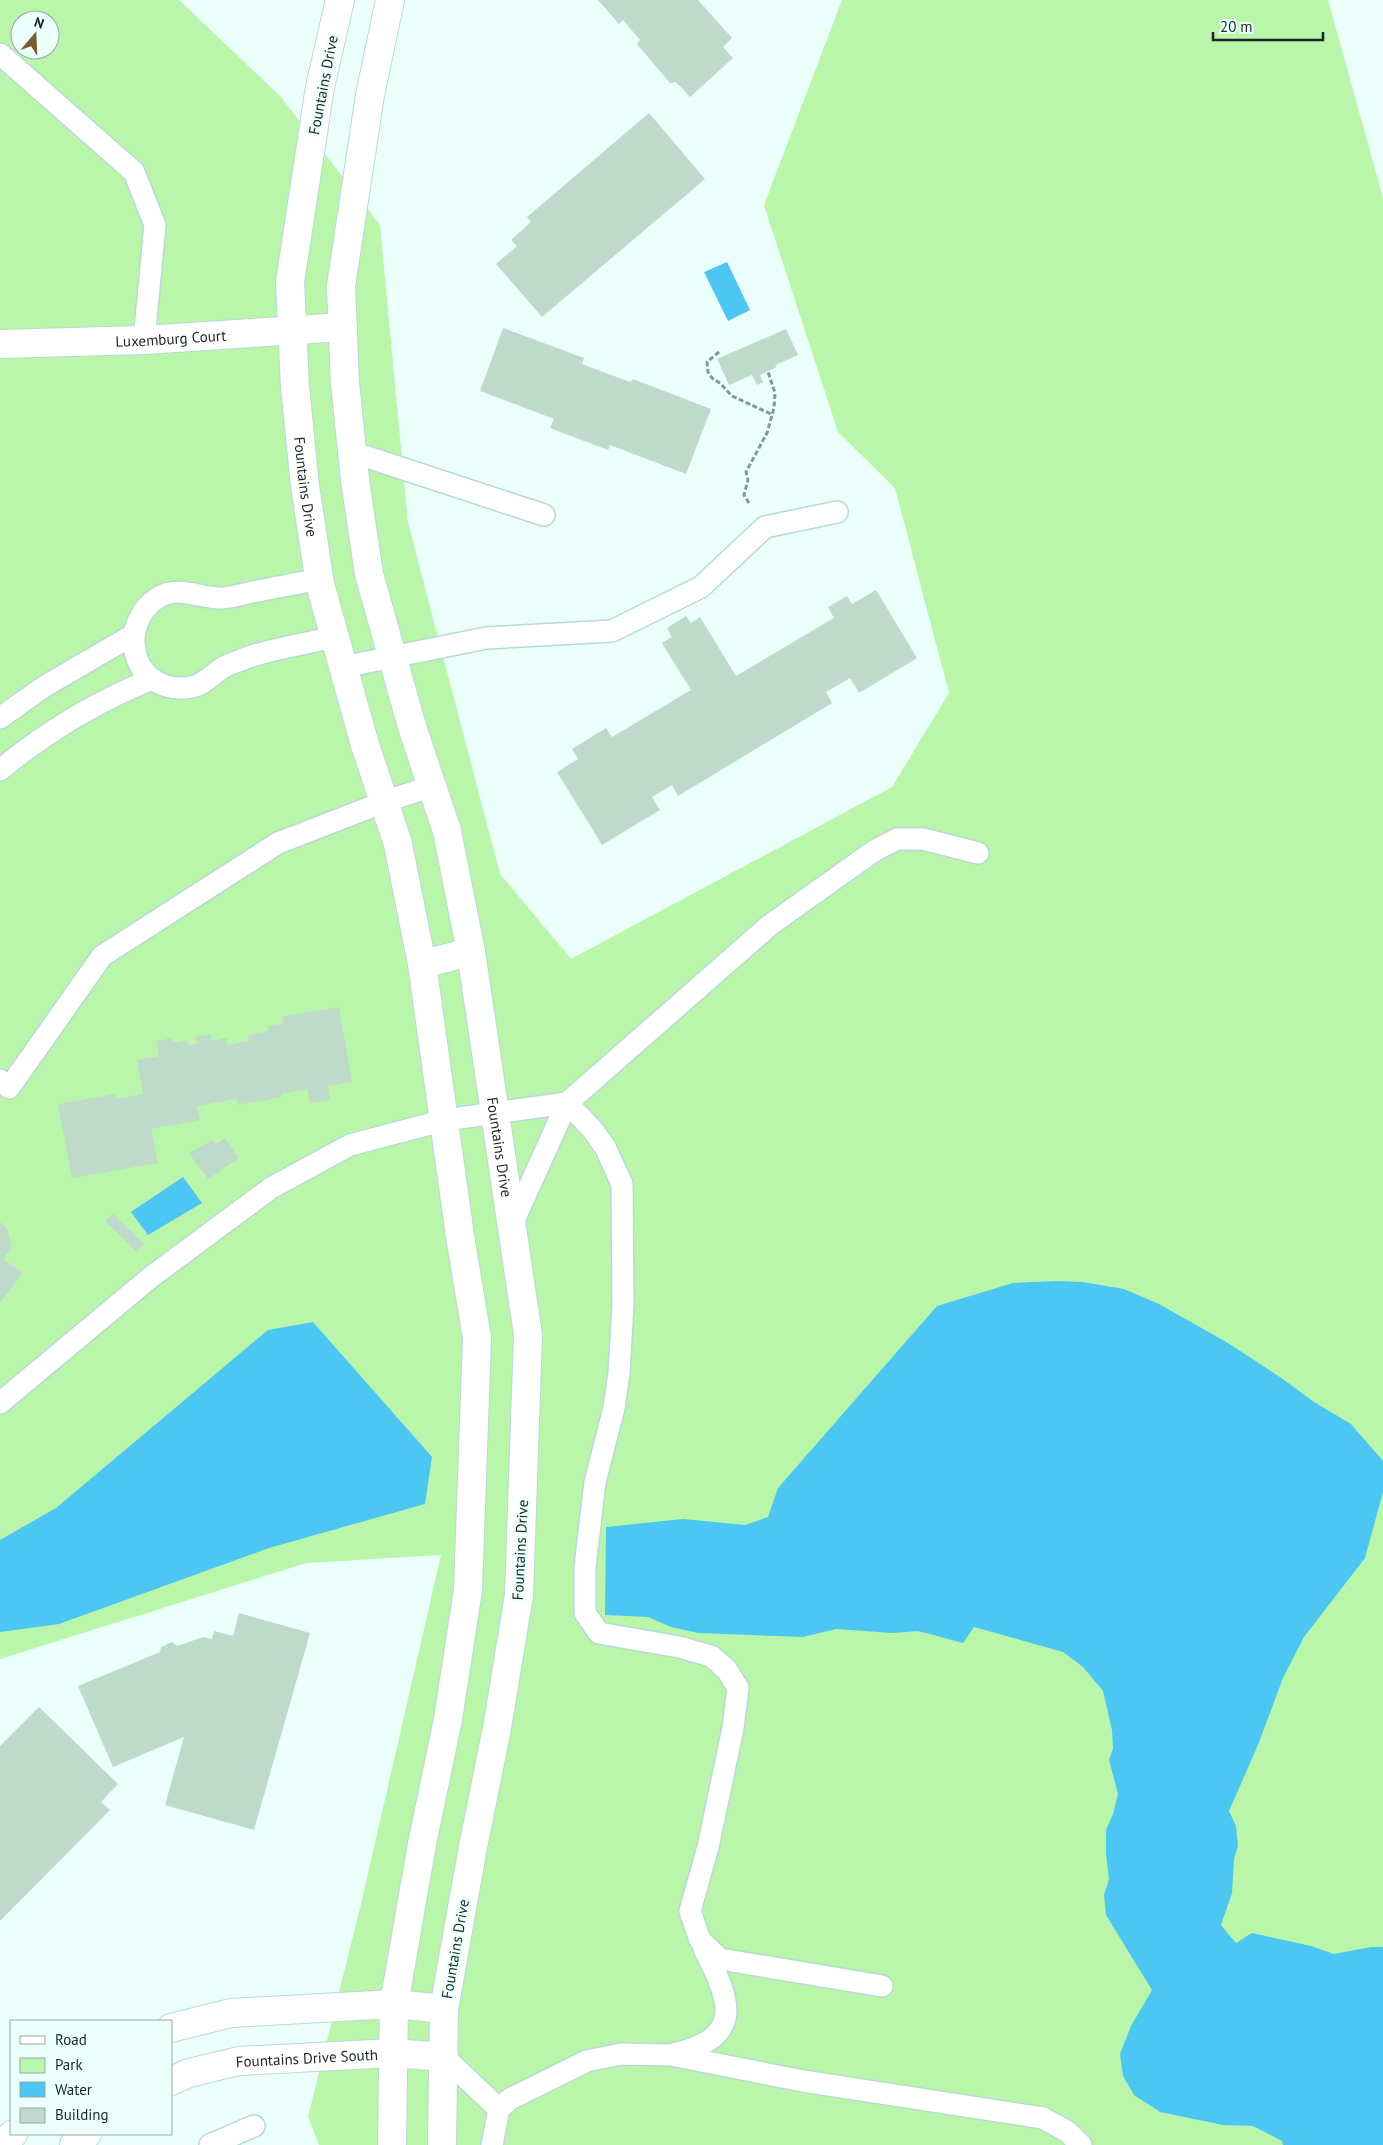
<svg xmlns="http://www.w3.org/2000/svg" width="1383" height="2145" font-family="'PT Sans',sans-serif">
  <style>
    .green { fill: #baf6aa; fill-rule: evenodd }
    .water { fill: #4cc6f2 }
    .building { fill: #bedaca }
    .lines { fill: none; stroke-linecap: round; stroke-linejoin: round }
    .lane-casing { stroke: #b8dad3; stroke-width: 24 }
    .street-casing { stroke: #b8dad3; stroke-width: 30 }
    .path { stroke: #869794; stroke-width: 3; stroke-dasharray: 5 2.5; stroke-linecap: butt }
    .lane { stroke: #fff; stroke-width: 21 }
    .street { stroke: #fff; stroke-width: 28 }
    .labels { text-anchor: middle; dominant-baseline: central; stroke-width: 5; stroke-linejoin: round; paint-order: stroke }
    .street-label { font-size: 15px; fill: #1a2725; stroke: #ebfffb }
  </style>
  <rect width="100%" height="100%" fill="#ebfffb"/>
  <path class="green" d="M0 0H179L280 96 380 225 408 523 500 874 571 959 892 787 949 693 895 488 838 432 764 205 842 0H1328L1383 198V2145H319L308 2117 361 1904 441 1555 306 1563 0 1659ZM20 20H50V50H20Z"/>
  <g class="water">
    <polygon points="727,262 750,310 728,321 704,272"/>
    <polygon points="183,1177 202,1203 148,1235 131,1212"/>
    <polygon points="1056,1281 1082,1282 1124,1289 1159,1304 1228,1343 1280,1377 1314,1402 1351,1424 1383,1461 1383,1492 1365,1558 1304,1637 1283,1678 1258,1745 1229,1811 1236,1826 1238,1846 1234,1859 1232,1893 1221,1925 1236,1943 1252,1933 1311,1946 1334,1954 1371,1947 1383,1947 1383,2145 1283,2145 1282,2141 1253,2126 1223,2125 1160,2112 1134,2095 1123,2076 1120,2054 1131,2026 1152,1990 1106,1915 1104,1895 1109,1879 1106,1854 1106,1830 1113,1814 1118,1794 1109,1760 1113,1749 1112,1730 1103,1691 1083,1667 1063,1652 974,1627 963,1643 918,1631 893,1633 836,1629 803,1637 698,1633 671,1627 648,1617 605,1615 606,1527 683,1519 745,1525 768,1517 778,1488 937,1306 1013,1283"/>
    <polygon points="313,1322 432,1457 425,1504 269,1548 59,1624 0,1632 0,1540 56,1508 268,1330"/>
  </g>
  <g class="building">
    <polygon points="598,0 698,0 732,38 723,47 733,58 690,97 676,82 670,83 637,44 640,40 623,20 619,24"/>
    <polygon points="649,113 705,179 542,317 496,264 517,246 511,240 531,222 527,217"/>
    <polygon points="503,328 584,358 582,364 630,382 633,379 711,409 686,474 610,445 608,450 550,428 554,419 480,391"/>
    <polygon points="786,329 798,355 775,365 777,367 760,375 763,382 757,385 752,375 729,385 717,359"/>
    <polygon points="876,590 917,658 859,693 850,678 826,692 832,703 678,796 672,785 652,797 660,810 602,845 557,772 578,759 572,749 606,728 612,737 691,690 662,643 672,637 667,628 686,616 691,623 700,617 736,676 834,618 828,607 847,596 852,604"/>
    <polygon points="339,1007 352,1082 328,1086 330,1100 310,1103 307,1089 282,1094 282,1097 237,1105 236,1099 197,1106 200,1120 151,1129 158,1163 72,1178 58,1104 116,1094 116,1099 143,1094 137,1060 159,1056 156,1041 172,1038 173,1043 187,1040 188,1045 197,1044 196,1037 211,1034 212,1041 226,1038 228,1045 249,1041 248,1035 269,1031 268,1026 283,1024 281,1017"/>
    <polygon points="225,1138 239,1158 208,1179 189,1153 212,1140 216,1144"/>
    <polygon points="113,1214 144,1244 137,1252 105,1221"/>
    <polygon points="0,1222 7,1228 12,1248 3,1259 23,1273 0,1303"/>
    <polygon points="239,1613 310,1633 254,1830 165,1805 184,1737 113,1767 78,1686 160,1652 161,1647 172,1642 177,1646 203,1637 212,1639 214,1631 233,1636"/>
    <polygon points="39,1707 118,1784 101,1802 110,1810 0,1921 0,1746"/>
  </g>
  <g class="lines">
    <g class="lane-casing">
      <g id="lane">
        <polyline points="0,54 134,172 155,225 144,340"/>
        <polyline points="352,452 544,515"/>
        <path d="M319 579C295 584 272 588 248 593 239 595 228 599 218 598 199 597 177 586 159 597 117 623 130 689 182 688 203 688 209 676 224 667 231 663 239 661 246 658 274 648 305 644 334 637"/>
        <polyline points="343,667 486,638 612,631 701,587 765,527 837,512"/>
        <polyline points="0,718 45,686 133,635"/>
        <path d="M0 770C47 731 96 702 152 679"/>
        <polyline points="0,1080 9,1088 102,956 278,843 384,802 432,786"/>
        <polyline points="511,1227 567,1103 592,1129 605,1147 622,1184 623,1305 619,1373 614,1408 595,1482 585,1567 585,1613 599,1633 679,1647 711,1656 727,1670 738,1688 733,1728 708,1847 690,1911 700,1940 720,1959 882,1986"/>
        <polyline points="0,1403 151,1277 271,1188 350,1145 445,1120 567,1103 770,925 874,851 897,839 923,839 978,853"/>
        <path d="M674 2054C746 2037 730 2000 704 1949"/>
        <polyline points="444,2057 499,2109"/>
        <polyline points="210,2145 254,2126"/>
        <polyline points="492,2145 499,2109 510,2099 587,2061 621,2054 671,2055 803,2081 1043,2118 1068,2132 1081,2145"/>
      </g>
    </g>
    <g class="street-casing">
      <g id="street">
        <path id="s1" d="M340 0 320 87 290 282 295 387 305 486 320 584 365 745 398 844 422 964 460 1236 477 1338 468 1590 448 1719 422 1844 394 2004 392 2145"/>
        <path id="s2" d="M390 0 370 95 341 286 345 383 355 480 369 574 413 730 447 831 471 952 528 1335 519 1595 497 1728 472 1852 444 2009 442 2145"/>
        <path id="s3" d="M0 344 144 340 343 327"/>
        <polyline points="422,964 471,952"/>
        <polyline points="171,2028 231,2013 394,2004 444,2009"/>
        <path id="s4" d="M171 2081 189 2073 239 2061 393 2053 444 2057"/>
        <polyline points="0,2145 13,2134"/>
        <polyline points="74,2145 87,2134"/>
      </g>
    </g>
    <g class="path">
      <polyline points="719,352 707,362 708,372 712,378 721,384 732,396 771,414"/>
      <polyline points="749,503 744,495 748,480 746,472 767,433 774,408 775,393 768,372"/>
    </g>
    <use href="#lane" class="lane"/>
    <use href="#street" class="street"/>
  </g>
  <g class="labels">
    <g class="street-label">
      <text transform="translate(323 85) rotate(-79)">Fountains Drive</text>
      <text stroke="none"><textPath href="#s3" startOffset="171">Luxemburg Court</textPath></text>
      <text stroke="none"><textPath href="#s1" startOffset="492">Fountains Drive</textPath></text>
      <text stroke="none"><textPath href="#s2" startOffset="1169">Fountains Drive</textPath></text>
      <text transform="translate(520 1550) rotate(-87)">Fountains Drive</text>
      <text transform="translate(455 1949) rotate(-80)">Fountains Drive</text>
      <text stroke="none"><textPath href="#s4" startOffset="139">Fountains Drive South</textPath></text>
    </g>
  </g>
  <rect x="10" y="2020" width="162" height="115" fill="#ebfffb" stroke="#97a9a5"/>
  <rect x="20" y="2036" width="25" height="8" fill="#ffffff" stroke="#97a9a5"/>
  <text x="55" y="2045" font-size="15" fill="#1a2725">Road</text>
  <rect x="20" y="2058" width="25" height="15" fill="#baf6aa" stroke="#97a9a5"/>
  <text x="55" y="2070" font-size="15" fill="#1a2725">Park</text>
  <rect x="20" y="2082" width="25" height="15" fill="#4cc6f2" stroke="#97a9a5"/>
  <text x="55" y="2095" font-size="15" fill="#1a2725">Water</text>
  <rect x="20" y="2108" width="25" height="15" fill="#bedaca" stroke="#97a9a5"/>
  <text x="55" y="2120" font-size="15" fill="#1a2725">Building</text>
  <g transform="translate(35 35) rotate(19)"><circle r="24" fill="#ebfffb" stroke="#97a9a5"/>
  <path d="M0-4L9 19L0 12L-9 19Z" fill="#7a5c30"/>
  <text y="-8" font-size="14" font-weight="bold" text-anchor="middle" fill="#1a2725">N</text>
  </g>
  <path d="M1213 32v8h110v-8" fill="none" stroke="#1a2725" stroke-width="2.5"/>
  <text x="1220" y="32" font-size="15" fill="#1a2725" stroke="#ebfffb" stroke-width="4" paint-order="stroke">20 m</text>
</svg>
